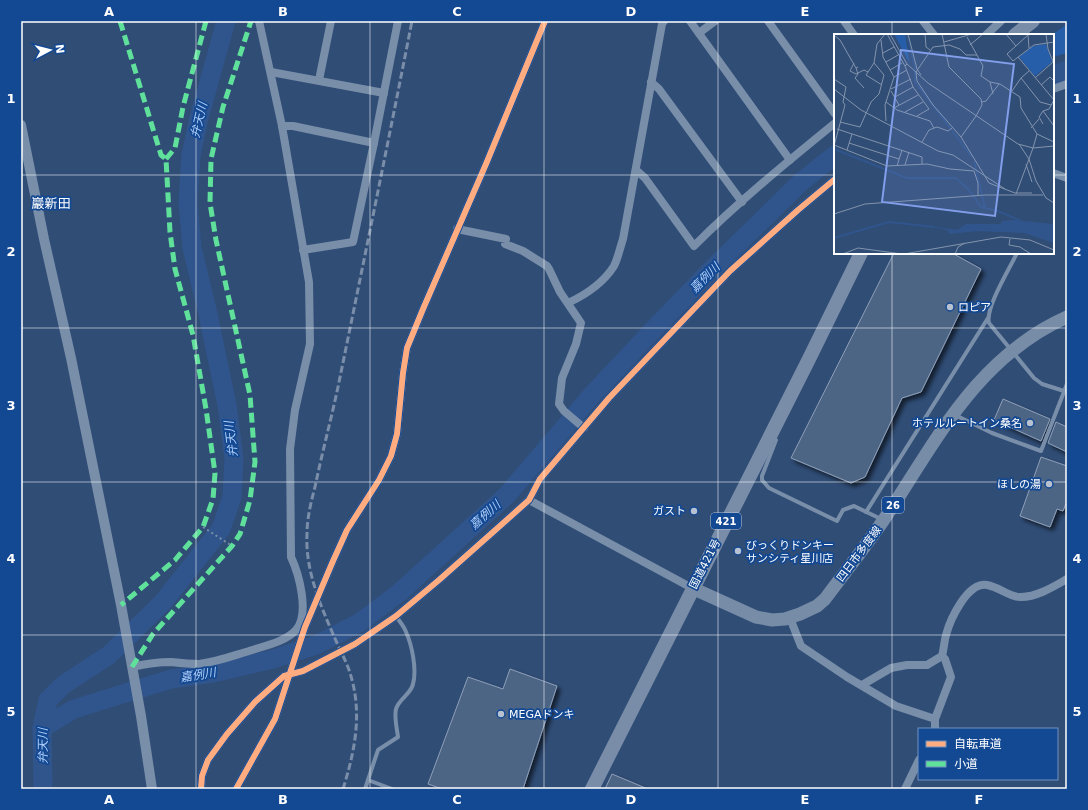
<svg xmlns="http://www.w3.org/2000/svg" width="1088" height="810" font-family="'DejaVu Sans','Noto Sans JP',sans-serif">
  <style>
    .green { fill: #265eaa }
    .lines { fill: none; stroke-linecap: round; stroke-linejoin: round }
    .river { stroke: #30558c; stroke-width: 19 }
    .building { fill: #4d6585; stroke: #8e9fb7; filter: url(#shadow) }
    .path { stroke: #798ea9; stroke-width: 2; stroke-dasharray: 2 3; stroke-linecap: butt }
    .service { stroke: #798ea9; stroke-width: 4 }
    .minor { stroke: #798ea9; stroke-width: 8 }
    .tertiary { stroke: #798ea9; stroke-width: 10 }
    .primary { stroke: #778ca7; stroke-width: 13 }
    .trunk { stroke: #798da8; stroke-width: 14 }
    .rail { stroke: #7b8ea9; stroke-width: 3; stroke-dasharray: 7 3; stroke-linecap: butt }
    .quiet { stroke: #60e19b; stroke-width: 5; stroke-dasharray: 10 5; stroke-linecap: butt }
    .cycleway-casing { stroke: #134893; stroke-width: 8 }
    .cycleway { stroke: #ffac80; stroke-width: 6 }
    .grid { fill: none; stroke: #fff; stroke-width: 1; stroke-opacity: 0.55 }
    .poi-dot { fill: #b7c1cf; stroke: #134893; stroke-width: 1.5 }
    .labels { text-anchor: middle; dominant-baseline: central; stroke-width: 3.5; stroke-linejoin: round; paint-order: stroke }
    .shield { fill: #134893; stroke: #b8c8df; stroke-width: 1 }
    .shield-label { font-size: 10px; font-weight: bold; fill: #fff }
    .poi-label { font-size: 11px; fill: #fff; stroke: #134893; text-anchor: start }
    .street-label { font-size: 11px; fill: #fff; stroke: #134893 }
    .water-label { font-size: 12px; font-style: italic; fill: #aecef9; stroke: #134893 }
    .quarter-label { font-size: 13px; fill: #fff; stroke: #134893 }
    .inset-river { fill: none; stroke: #30558c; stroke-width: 2 }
    .inset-road { fill: none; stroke: #8394ad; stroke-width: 1 }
    .view { fill: #839eea; fill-opacity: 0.15; stroke: #839eea; stroke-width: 2 }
    .inset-edge { fill: none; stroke: #fff; stroke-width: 2 }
    .neatline { fill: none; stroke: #fff; stroke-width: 1.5 }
    .grid-label { font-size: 13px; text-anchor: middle; font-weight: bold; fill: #fff }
  </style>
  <defs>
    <filter id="shadow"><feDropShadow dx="3.5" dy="3.5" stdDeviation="2" flood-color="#0009"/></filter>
  </defs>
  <rect width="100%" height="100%" fill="#304d76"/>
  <polygon class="green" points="1067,24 1067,53 1053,57 1053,35 1052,35"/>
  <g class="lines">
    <g class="river">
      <polyline points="1053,75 1067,70"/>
      <polyline points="42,728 74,709 171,679 213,673 273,659 316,645 359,623 399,593 507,495 592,395 653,330 710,271 801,182 835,155"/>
      <polyline points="43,789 42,728 48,700 63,685 109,655 163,602 221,529 232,497 234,459 227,405 207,310 192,248 188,202 191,155 199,118 226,21"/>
    </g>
  </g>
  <g class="building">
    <polygon points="894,253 952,253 981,269 921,392 902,398 865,477 851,483 791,458"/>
    <polygon points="1003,399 1050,419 1041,441 994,420"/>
    <polygon points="1056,422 1067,427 1067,452 1048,443"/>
    <polygon points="1041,457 1067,466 1067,501 1063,511 1057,509 1050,527 1020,516"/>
    <polygon points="510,669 557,686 523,789 442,789 428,784 468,677 503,689"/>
    <polygon points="612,774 648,789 605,789"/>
  </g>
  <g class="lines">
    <polyline class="path" points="203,527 232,546"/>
    <g class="service">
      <path d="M1017 253C1010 268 985 308 989 323L1034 378 1042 384 1064 391"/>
      <polyline points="955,415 992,433 1041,451 1067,384"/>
      <polyline points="776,440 762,476 762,480 769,488 837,521 843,510 854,506 881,519"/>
      <polyline points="866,512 988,318"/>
      <polyline points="365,789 368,780"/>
      <path d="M392 789 368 780 378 750 398 737C397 729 394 717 396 709 399 699 411 694 413 684 417 670 412 645 406 632 404 626 399 621 396 616"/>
    </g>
    <g class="minor">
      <polyline points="690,21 790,160"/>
      <polyline points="768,21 835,114"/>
      <polyline points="844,21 854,35"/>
      <polyline points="923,21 934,35"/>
      <polyline points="699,33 715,21"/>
      <polyline points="986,35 1001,21"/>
      <polyline points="271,72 384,93"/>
      <polyline points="319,80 331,21"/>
      <polyline points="651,82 659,89 742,202"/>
      <polyline points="1053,89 1067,84"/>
      <polyline points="282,126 293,126 374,143"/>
      <path d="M636 170 645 178 694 246C738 202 787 162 835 123"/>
      <polyline points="1053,173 1067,178"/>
      <polyline points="457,229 506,239 505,244 523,251 547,266 549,269 560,292 581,323 576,344 562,378 559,404 564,411 584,428"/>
      <polyline points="303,250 353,242 374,143 398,21"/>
      <path d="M568 303C585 295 604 282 614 266 618 258 620 248 623 239L662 24 664 21"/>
      <polyline points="529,500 692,588"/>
      <polyline points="790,618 801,646 847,677 896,706 935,719"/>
      <path d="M132 667C145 664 158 662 171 662 180 663 190 664 199 664 216 662 232 656 249 651 264 646 285 642 296 630 310 614 299 574 291 557L290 449 295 410 310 344 309 282 282 126 259 21"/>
      <path d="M862 685 891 668 907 665H927L942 656C944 649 944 642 946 635 950 620 967 582 987 585 999 587 1011 598 1021 597 1037 597 1053 587 1067 579"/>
      <polyline points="935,729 935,719 951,677 945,659 942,656"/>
      <polyline points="201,789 202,776 208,760 227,734 255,702 284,676 303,671 355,644 396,616 439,580 529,500 540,479 609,398 730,271 798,210 835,179"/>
      <polyline points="236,789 275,719 305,627 333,561 347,530 379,480 391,456 397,434 403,373 407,348 423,309 486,164 545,21"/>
      <polyline points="905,789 919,760"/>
    </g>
    <polyline class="tertiary" points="21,125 44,239 71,358 121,605 141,716 152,789"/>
    <path class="primary" d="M692 588 756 617 772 620 785 619 800 614 817 606 825 599C845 572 866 546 885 518 936 441 977 357 1067 317"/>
    <g class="trunk">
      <polyline points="1015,35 1033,21"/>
      <polyline points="592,789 809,359 861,253"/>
    </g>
    <path class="rail" d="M343 789C354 754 362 717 352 680 349 667 343 656 337 643 322 609 305 572 307 534 307 518 311 502 315 487 322 453 331 420 338 387 363 265 388 143 412 21"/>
    <g class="quiet">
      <polyline points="120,21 161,155 166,159 170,232 175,269 193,335 206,409 215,473 213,499 203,527 175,560 121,605"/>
      <polyline points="166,159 175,148 183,107 206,21"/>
      <polyline points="132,667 153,634 232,546 240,534 250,500 255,462 250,395 216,240 210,203 211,159 223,107 251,21"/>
    </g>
    <g class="cycleway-casing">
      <g id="cycleway">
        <polyline points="201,789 202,776 208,760 227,734 255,702 284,676 303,671 355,644 396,616 439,580 529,500 540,479 609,398 730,271 798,210 835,179"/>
        <polyline points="236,789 275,719 305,627 333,561 347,530 379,480 391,456 397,434 403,373 407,348 423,309 486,164 545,21"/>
      </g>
    </g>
    <use href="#cycleway" class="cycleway"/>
  </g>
  <path class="grid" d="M196 21V789M370 21V789M544 21V789M718 21V789M892 21V35M21 175H835M1053 175H1067M892 253V789M21 328H1067M21 482H1067M21 635H1067"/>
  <g class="poi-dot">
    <circle cx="950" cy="307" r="4"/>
    <circle cx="1030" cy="423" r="4"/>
    <circle cx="1049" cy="484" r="4"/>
    <circle cx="694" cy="511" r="4"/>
    <circle cx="738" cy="551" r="4"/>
    <circle cx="501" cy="714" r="4"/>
  </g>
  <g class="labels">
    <g class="shield">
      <rect x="882" y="497" width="22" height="16" rx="3"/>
      <rect x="711" y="513" width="30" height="16" rx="3"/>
    </g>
    <g class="shield-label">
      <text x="893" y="505">26</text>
      <text x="726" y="521">421</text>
    </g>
    <g class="poi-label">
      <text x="958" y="307">ロピア</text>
      <text x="1022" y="423" text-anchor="end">ホテルルートイン桑名</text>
      <text x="1041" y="484" text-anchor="end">ほしの湯</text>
      <text x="686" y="511" text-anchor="end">ガスト</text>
      <text x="746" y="545">びっくりドンキー<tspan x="746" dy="13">サンシティ星川店</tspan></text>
      <text x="509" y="714">MEGAドンキ</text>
    </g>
    <g class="street-label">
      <text transform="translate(859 554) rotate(-53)">四日市多度線</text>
      <text transform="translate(705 564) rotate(-63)">国道421号</text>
    </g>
    <g class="water-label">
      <text transform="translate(199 120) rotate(-77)">弁天川</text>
      <text transform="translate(705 278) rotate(-45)">嘉例川</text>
      <text transform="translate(231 439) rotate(-97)">弁天川</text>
      <text transform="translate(485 515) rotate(-42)">嘉例川</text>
      <text transform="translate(198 675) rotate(-9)">嘉例川</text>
      <text transform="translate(43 746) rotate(-90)">弁天川</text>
    </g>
    <g class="quarter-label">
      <text x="51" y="203">巖新田</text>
    </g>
  </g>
  <g transform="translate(834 34)">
    <rect width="220" height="220" fill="#304d76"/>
    <path d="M60 0H71L76 30ZM212 10 218 28 201 42 185 23 199 12Z" fill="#265eaa"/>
    <path d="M179 186 220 190V209L190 199 143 197 116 200 113 196 95 192 123 196 132 190H167L168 187Z" fill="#30558c"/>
    <path class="inset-river" d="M73 0 81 34V48L138 123M0 115 73 144H122L135 156 147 173 164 177 187 187M140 127 151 174M0 204 55 188 101 193"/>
    <path class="inset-road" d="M53 0 71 32M56 0 73 30 94 49 184 110 199 114 220 112M74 0 83 35 87 41M91 0 92 13 96 16M108 0 115 33 147 65 148 71 142 82M172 0 182 12M212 0 214 15 220 30M0 1 6 6 22 34 24 33M194 1 173 20 179 27 200 11 220 8M194 1 195 14M133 3 149 32 147 42 156 48 159 60M47 6 49 23 60 43 51 71 52 87M110 8 138 0M136 11 149 0M49 19 60 13M143 21H132L126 15 115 11 99 13 82 38 83 47 99 71 127 103 155 149 181 159H198M184 23 220 66 215 75 209 77 220 92M52 28 64 21M20 29 16 37 22 40 30 36 34 38M22 34 24 40 21 44 30 54M56 36 68 29M195 37 187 44 206 68 217 71M60 43 73 36M201 44 219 28M0 45 12 53 9 68 11 71 0 112M156 48 166 50 186 63 187 74 203 100 199 114M48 51 32 41 40 29 43 10 51 0M207 51 216 43 220 47M79 53 95 75 83 82M0 55 27 76 104 117 119 121 171 155M57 55 77 45M57 57 65 71M178 57 187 44M61 63 79 53 71 32 73 30M52 68 63 76 96 87 100 94M148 68 152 67 165 50M60 74 84 61M209 77 205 83 209 90M71 78 89 68M6 88 26 93 37 68 45 60 50 41 40 29M197 94 205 85M3 95 88 123V130M203 100 220 108M127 103 142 82M88 108 95 96 103 93 114 97 118 94M15 109 65 125M185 110 195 125M0 111 53 132 93 130 116 135 140 137 144 149V161M199 114 195 125 202 147 212 164 220 169M13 116 18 100M192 130 198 148M71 131 75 118M63 132 68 116M182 160 195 125M0 180 31 170 151 161H209M176 205 175 211 186 213 197 220M9 220 24 214 68 220M70 220 167 203 196 206 220 216M121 220 124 213 131 209"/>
    <path class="view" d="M67 16 180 30 161 182 48 168Z"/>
    <rect width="220" height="220" class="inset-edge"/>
  </g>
  <rect width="1088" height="810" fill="none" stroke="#134893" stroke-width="44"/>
  <rect x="918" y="728" width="140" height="52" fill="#134893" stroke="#7191be"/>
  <rect x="926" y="741" width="20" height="6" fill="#ffac80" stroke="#7191be"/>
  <text x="954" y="748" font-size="12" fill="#ffffff">自転車道</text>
  <rect x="926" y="761" width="20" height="6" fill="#60e19b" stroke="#7191be"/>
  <text x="954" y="768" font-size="12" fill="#ffffff">小道</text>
  <g transform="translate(50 50) rotate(83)" stroke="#134893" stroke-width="3" paint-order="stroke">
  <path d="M0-3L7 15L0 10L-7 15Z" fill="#ffffff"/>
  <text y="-6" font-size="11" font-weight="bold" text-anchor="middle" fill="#ffffff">N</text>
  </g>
  <rect x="22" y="22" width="1044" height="766" class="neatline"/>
  <g class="grid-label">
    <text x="109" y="16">A</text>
    <text x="283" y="16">B</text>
    <text x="457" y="16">C</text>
    <text x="631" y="16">D</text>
    <text x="805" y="16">E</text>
    <text x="979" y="16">F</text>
    <text x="11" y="103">1</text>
    <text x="1077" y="103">1</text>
    <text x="11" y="256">2</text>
    <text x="1077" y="256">2</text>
    <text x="11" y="410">3</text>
    <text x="1077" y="410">3</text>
    <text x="11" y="563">4</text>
    <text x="1077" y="563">4</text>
    <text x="11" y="716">5</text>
    <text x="1077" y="716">5</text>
    <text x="109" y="804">A</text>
    <text x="283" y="804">B</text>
    <text x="457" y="804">C</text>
    <text x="631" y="804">D</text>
    <text x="805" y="804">E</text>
    <text x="979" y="804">F</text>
  </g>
</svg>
